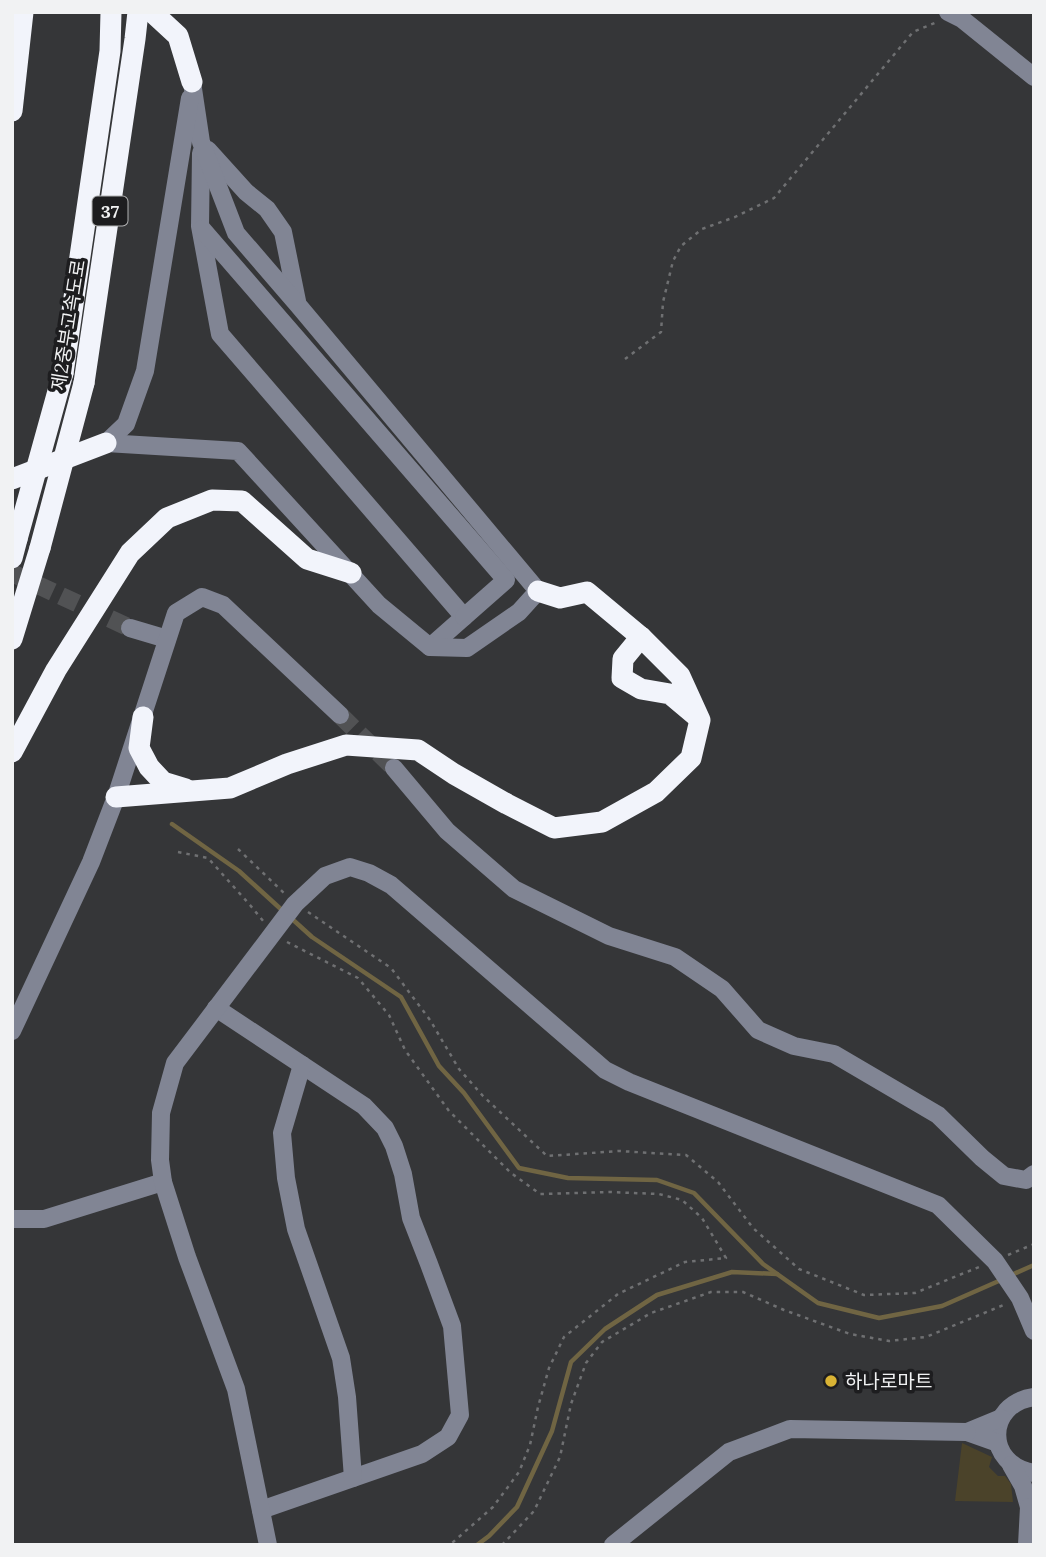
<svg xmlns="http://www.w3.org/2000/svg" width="1046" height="1557" font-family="Lora,'Noto Sans KR',serif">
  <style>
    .green { fill: #4b432a }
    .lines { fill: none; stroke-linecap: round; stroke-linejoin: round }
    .stream { stroke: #706543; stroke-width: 4.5 }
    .minor-tunnel { stroke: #515254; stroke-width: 18; stroke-dasharray: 18 9; stroke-linecap: butt }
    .path { stroke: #6f7072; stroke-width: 2.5; stroke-dasharray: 3.5 5; stroke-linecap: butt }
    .minor { stroke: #818594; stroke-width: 18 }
    .highway { stroke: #f2f4fb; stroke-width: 21 }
    .highway-bridge { stroke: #f2f4fb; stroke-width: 21 }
    .poi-dot { fill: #d9b334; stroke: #1d1d1f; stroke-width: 2.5 }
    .labels { text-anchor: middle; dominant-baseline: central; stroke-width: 7; stroke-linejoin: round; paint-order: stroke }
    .shield { fill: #1d1d1f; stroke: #b1b2b3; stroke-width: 2 }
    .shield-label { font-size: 18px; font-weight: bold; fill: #f1f2f3 }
    .street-label { font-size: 19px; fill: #f1f2f3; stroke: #1d1d1f }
    .poi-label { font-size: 19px; fill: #f1f2f3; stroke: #1d1d1f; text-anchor: start }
  </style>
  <rect width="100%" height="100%" fill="#353638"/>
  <polygon class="green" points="962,1443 992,1457 989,1467 998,1476 1005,1476 1011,1484 1013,1502 955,1501"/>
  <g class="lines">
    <g class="stream">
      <polyline points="172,824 239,871 284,912"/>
      <polyline points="291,918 312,937 401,997 439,1066 464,1093 519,1168 568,1178 657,1180 694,1193 763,1264 818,1303 879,1318 942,1306 1001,1280"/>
      <polyline points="1009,1276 1034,1265"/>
      <polyline points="477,1545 489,1536 517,1507 552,1431 571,1362 605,1329 657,1295 732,1272 777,1274"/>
    </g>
    <g class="minor-tunnel">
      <polyline points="12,573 130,628"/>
      <polyline points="340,715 394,768"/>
    </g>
    <g class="path">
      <polyline points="625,359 661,332 663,302 673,261 681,246 702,229 735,217 774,198 913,32 937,22"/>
      <polyline points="238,849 284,893"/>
      <polyline points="178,852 208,858 250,905 264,922"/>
      <polyline points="308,912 391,968 430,1020 459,1069 483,1096 547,1156 619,1151 686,1155 718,1182 753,1228 799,1269 864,1295 915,1293 979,1267"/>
      <polyline points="287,942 358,978 389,1015 405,1050 449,1111 511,1173 540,1194 609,1192 659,1194 682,1200 702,1218 726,1258 685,1262 618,1294 564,1337 549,1368 538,1407 530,1445 519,1472 493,1507 452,1543 445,1545"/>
      <polyline points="1008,1255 1034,1244"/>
      <polyline points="502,1545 534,1511 560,1457 571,1404 586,1363 602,1342 651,1313 711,1292 743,1292 784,1310 850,1334 889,1341 926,1337 1006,1304"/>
    </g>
    <g class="minor">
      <polyline points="948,12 962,19 1034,77"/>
      <polyline points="208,150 246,192 267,209 283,232 297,301"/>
      <polyline points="201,153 200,226 220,334 464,617 430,647"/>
      <polyline points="202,229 506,580 464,617"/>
      <polyline points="106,443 238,451 379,605 430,647 467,648 519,612 538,591 298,305 236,233 201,142 192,82"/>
      <polyline points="106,443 126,424 145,371 190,98"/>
      <polyline points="130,628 167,639"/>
      <polyline points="394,768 447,831 514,889 609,936 675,957 722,989 758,1030 794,1046 834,1054 938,1115 982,1158 1004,1176 1026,1180 1034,1174"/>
      <polyline points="216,1008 364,1106 385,1128 394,1146 403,1174 411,1218 429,1264 452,1326 460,1415 448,1437 422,1454 261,1510"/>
      <polyline points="12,1031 91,862 116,797 176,613 202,597 223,605 340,715"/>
      <polyline points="302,1065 282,1133 286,1178 296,1229 341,1358 347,1397 353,1478"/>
      <polyline points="12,1219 44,1219 163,1182"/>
      <path d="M1034 1397C985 1404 985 1465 1034 1473"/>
      <polyline points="998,1443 967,1432 1001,1418"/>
      <polyline points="1011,1465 1023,1486 1029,1507 1034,1497"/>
      <polyline points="268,1545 236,1389 187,1257 163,1182 160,1160 161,1113 175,1063 295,904 325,876 350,867 369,873 391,885 605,1070 629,1082 938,1205 995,1261 1020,1298 1034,1331"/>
      <polyline points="613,1545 729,1452 790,1429 967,1432"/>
      <polyline points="1027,1545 1029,1507"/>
    </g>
    <g class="highway">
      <polyline points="152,12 178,36 192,82"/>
      <polyline points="12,111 23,12"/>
      <polyline points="63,373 110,51 111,12"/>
      <polyline points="84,383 135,39 138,12"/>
      <polyline points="12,479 106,443"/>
      <polyline points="12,558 17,539"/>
      <polyline points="641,637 623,659 622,678 641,689 670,694 695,715"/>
      <polyline points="12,639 40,548"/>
      <polyline points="143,717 139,748 149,767 163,782 186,789"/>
      <polyline points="12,752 56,670 130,553 167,518 212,500 242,501 307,559 351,573"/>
      <polyline points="116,797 230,788 287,764 346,745 418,750 454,774 507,804 554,828 602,822 656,792 691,758 700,720 680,676 641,637 587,592 560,598 538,591"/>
    </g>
    <g class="highway-bridge">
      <polyline points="17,539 63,373"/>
      <polyline points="40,548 84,383"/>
    </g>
  </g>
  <circle class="poi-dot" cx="831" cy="1381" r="7"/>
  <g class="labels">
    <rect class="shield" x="92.5" y="196.5" width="35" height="29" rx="5"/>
    <g class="shield-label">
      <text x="110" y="211">37</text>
    </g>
    <g class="street-label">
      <text transform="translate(68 325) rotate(-81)">제2중부고속도로</text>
    </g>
    <g class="poi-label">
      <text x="845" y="1381">하나로마트</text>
    </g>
  </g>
  <rect width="1046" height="1557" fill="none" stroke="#f1f2f3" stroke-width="28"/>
</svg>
